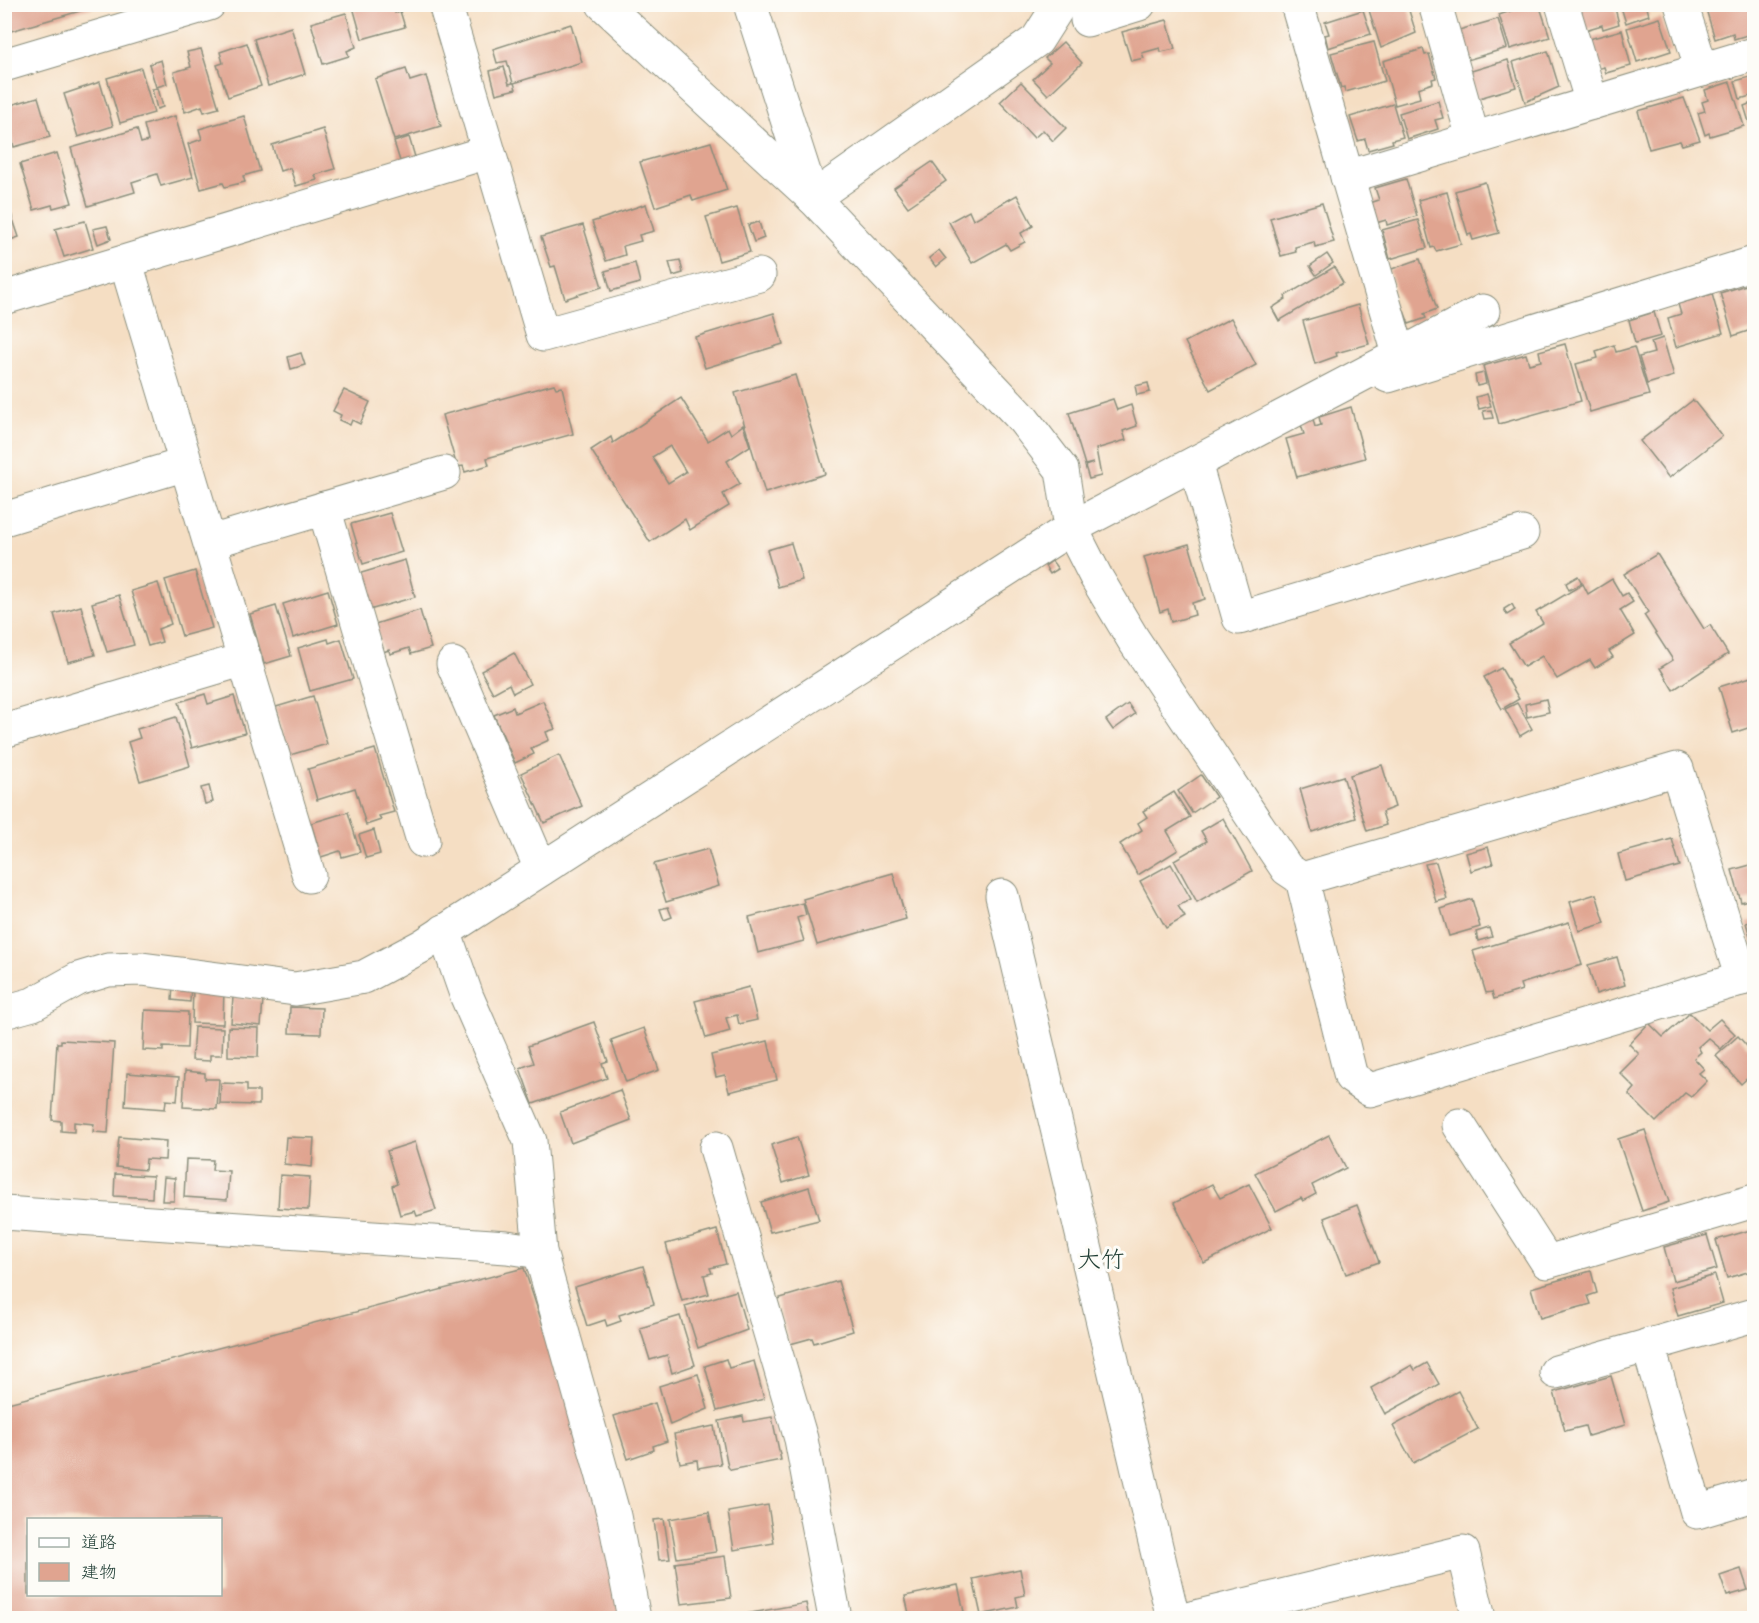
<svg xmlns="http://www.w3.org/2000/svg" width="1759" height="1623" font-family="Dekko,'Klee One',sans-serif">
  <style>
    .building { fill: #e0a490; fill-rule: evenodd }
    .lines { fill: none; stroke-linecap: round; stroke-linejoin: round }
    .minor-casing { stroke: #8a8e7c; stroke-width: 35 }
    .minor { stroke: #fff; stroke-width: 33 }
    .labels { text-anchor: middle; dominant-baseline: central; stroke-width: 6; stroke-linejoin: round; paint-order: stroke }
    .quarter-label { font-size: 24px; fill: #1f3d34; stroke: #fdfcf7 }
  </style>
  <rect width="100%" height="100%" fill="#fdfcf7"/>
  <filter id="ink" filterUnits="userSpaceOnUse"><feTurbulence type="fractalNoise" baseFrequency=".0167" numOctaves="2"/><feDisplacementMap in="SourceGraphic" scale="12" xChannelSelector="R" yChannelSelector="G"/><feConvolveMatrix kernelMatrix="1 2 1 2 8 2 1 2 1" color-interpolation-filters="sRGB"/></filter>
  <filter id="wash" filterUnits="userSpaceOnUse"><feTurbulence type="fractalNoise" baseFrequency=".008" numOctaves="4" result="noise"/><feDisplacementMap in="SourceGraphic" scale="24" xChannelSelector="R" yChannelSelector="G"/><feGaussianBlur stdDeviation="1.35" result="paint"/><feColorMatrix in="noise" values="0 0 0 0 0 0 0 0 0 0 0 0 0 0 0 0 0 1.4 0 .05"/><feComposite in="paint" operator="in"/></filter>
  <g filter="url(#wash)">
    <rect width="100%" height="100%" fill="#f5dec3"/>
    <g id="blocks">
      <g class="building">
        <polygon points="4,4 101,4 101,5 4,33"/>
        <polygon points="360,4 392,4 395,13 400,11 405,27 362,39 353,7"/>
        <polygon points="1367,4 1407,4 1416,33 1381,48"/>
        <polygon points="1531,4 1539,4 1550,37 1510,49 1499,15"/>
        <polygon points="1578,4 1614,4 1619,24 1603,29 1602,25 1585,30"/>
        <polygon points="1620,4 1646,4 1649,15 1626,23"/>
        <polygon points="1710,4 1754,4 1754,33 1734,39 1733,33 1715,39 1705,6"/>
        <polygon points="1363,10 1371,34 1328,48 1325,35 1329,34 1325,22"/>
        <polygon points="346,13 356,47 347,51 349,56 323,64 311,23"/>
        <polygon points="1660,18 1671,51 1637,62 1627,28"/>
        <polygon points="1498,19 1507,48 1467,60 1459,30"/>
        <polygon points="1167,20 1175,49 1161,52 1160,48 1142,53 1144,58 1131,61 1122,32"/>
        <polygon points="571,24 582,62 514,83 516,89 496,94 490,71 504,67 509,84 513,83 507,61 497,63 493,49"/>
        <polygon points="291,27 305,74 268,86 254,39"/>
        <polygon points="1622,30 1631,66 1606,73 1604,67 1597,69 1589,39"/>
        <polygon points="1063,42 1082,63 1048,95 1033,79 1050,63 1045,58"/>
        <polygon points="1374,42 1385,81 1345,92 1344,87 1341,88 1331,53"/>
        <polygon points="247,43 261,86 228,97 217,65 223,63 220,52"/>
        <polygon points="201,49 219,108 204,112 202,106 185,112 174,72 191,67 187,52"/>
        <polygon points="1423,49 1425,55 1429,54 1436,78 1432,79 1433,83 1418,88 1420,98 1395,105 1383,61"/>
        <polygon points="1548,51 1559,87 1525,102 1513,62"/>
        <polygon points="161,60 167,84 156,87 149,64"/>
        <polygon points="1508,60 1516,87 1476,99 1468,72"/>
        <polygon points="141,68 154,113 120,123 107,78"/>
        <polygon points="406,69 410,81 426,76 441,126 394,140 375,79"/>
        <polygon points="1754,76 1754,95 1740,99 1735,81"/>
        <polygon points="100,82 113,126 78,137 64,94"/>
        <polygon points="1021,82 1066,128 1053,141 1043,130 1034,138 1000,102"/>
        <polygon points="1730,82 1744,126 1710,136 1709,133 1705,135 1698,113 1705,111 1702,102 1708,100 1705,90"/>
        <polygon points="158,88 163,107 157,109 152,89"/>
        <polygon points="38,97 50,137 14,147 4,107"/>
        <polygon points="1684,98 1700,140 1682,145 1680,141 1649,149 1638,111"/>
        <polygon points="1438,101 1443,118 1435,120 1438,129 1407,139 1399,113"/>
        <polygon points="1754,102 1754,124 1750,125 1744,106"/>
        <polygon points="1393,104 1403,137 1392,140 1393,143 1368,150 1365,139 1358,141 1350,117"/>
        <polygon points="175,116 193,177 161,186 157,174 132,182 135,192 88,206 71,148 137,129 141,143 148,141 144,125"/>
        <polygon points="244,116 260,171 243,176 245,182 225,187 223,183 201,189 188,144 202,139 199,129"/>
        <polygon points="323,129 335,169 315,175 317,180 296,186 290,168 280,171 272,145"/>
        <polygon points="409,137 415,157 400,161 394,142"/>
        <polygon points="711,142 727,190 693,201 691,195 655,207 640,162"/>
        <polygon points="57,153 72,203 53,208 52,205 34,210 20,164"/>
        <polygon points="932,162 946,181 908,207 894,188"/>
        <polygon points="1406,179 1417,216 1387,225 1386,220 1376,223 1370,203 1379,200 1375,188"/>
        <polygon points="1485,182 1499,233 1473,240 1471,234 1468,235 1455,191"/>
        <polygon points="1447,192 1461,244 1436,251 1434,247 1431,248 1418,200"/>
        <polygon points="4,193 19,237 4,242"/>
        <polygon points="1017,195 1033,226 1021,233 1025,242 1010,250 1006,244 972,263 949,222 969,211 973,220"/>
        <polygon points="1322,203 1334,242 1315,247 1314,242 1295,247 1296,252 1281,256 1270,218"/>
        <polygon points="646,204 654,231 639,235 641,241 623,246 625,255 606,261 592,222"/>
        <polygon points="737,208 750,252 719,261 706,217"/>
        <polygon points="1418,220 1427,248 1390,259 1382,230"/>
        <polygon points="85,221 93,248 64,257 55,229"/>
        <polygon points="759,222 764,238 754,242 748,225"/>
        <polygon points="583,225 602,287 565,299 555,266 551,267 541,237"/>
        <polygon points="107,226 111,239 98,244 93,229"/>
        <polygon points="939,250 946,259 936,267 929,258"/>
        <polygon points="1327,254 1333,263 1316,275 1310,266"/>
        <polygon points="1420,259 1437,309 1424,314 1426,318 1409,324 1389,270"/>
        <polygon points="680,260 683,273 673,276 669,262"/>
        <polygon points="635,263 640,283 611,291 605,271"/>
        <polygon points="1334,267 1343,283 1279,321 1272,308 1286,299 1285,296"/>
        <polygon points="1746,285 1754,313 1754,329 1733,336 1720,293"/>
        <polygon points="1712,294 1723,333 1676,347 1668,318 1681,314 1678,304"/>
        <polygon points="1358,305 1369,344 1336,353 1337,356 1315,364 1303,321"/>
        <polygon points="1654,312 1661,336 1635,343 1629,320"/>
        <polygon points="774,313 783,344 705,368 695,337"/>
        <polygon points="1231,318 1256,365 1210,390 1185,342"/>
        <polygon points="1663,338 1674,376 1647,384 1639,357 1654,353 1651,342"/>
        <polygon points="1565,344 1581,401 1499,424 1483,366 1526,354 1529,364 1541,361 1539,351"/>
        <polygon points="1614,345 1616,352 1634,347 1649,395 1590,412 1576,364 1598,358 1596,351"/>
        <polygon points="301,353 305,365 291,369 288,357"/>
        <polygon points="1484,373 1486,384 1477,386 1475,375"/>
        <polygon points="795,375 825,474 765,493 735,393"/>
        <polygon points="1148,383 1150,392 1137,395 1135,386"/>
        <polygon points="554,384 556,388 562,387 573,434 487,458 489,465 465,472 463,466 457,467 442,415"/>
        <polygon points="344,390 370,402 360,424 352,420 350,425 339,420 341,415 333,411"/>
        <polygon points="1487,394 1491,406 1479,409 1476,397"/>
        <path d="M681 398 708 441 728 428 731 434 743 425 750 446 727 461 740 484 723 494 729 506 690 530 685 519 650 542 591 450 611 437 613 443ZM670 446 686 472 668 483 652 457Z"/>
        <polygon points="1113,399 1117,410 1131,405 1137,426 1123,431 1126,440 1096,449 1101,476 1089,479 1085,466 1093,463 1085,465 1069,413"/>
        <polygon points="1693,400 1722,436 1669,478 1640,441"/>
        <polygon points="1351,407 1365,458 1297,477 1286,439 1304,434 1300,422 1313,419 1315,427 1321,425 1319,417"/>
        <polygon points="1491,410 1493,418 1485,419 1483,411"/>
        <polygon points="390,513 402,552 363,564 351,524"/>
        <polygon points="791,543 802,580 778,587 767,550"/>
        <polygon points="1189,544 1205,599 1192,603 1195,615 1171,622 1168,609 1160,612 1144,557"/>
        <polygon points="1657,554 1704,629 1710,625 1728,654 1673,690 1660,668 1673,660 1644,615 1648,612 1624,574"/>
        <polygon points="405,560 415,597 369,610 358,574"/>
        <polygon points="1052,561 1058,569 1050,574 1045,566"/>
        <polygon points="195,571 212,628 182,636 165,580"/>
        <polygon points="1578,576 1582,583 1569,590 1566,583"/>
        <polygon points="1612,579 1622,596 1627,593 1633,602 1620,610 1635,635 1609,651 1613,657 1595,668 1590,660 1557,679 1542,656 1524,667 1509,643 1543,623 1536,612 1583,584 1588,594"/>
        <polygon points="158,583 171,624 158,629 162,642 148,646 131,591"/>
        <polygon points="328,590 338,624 293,638 283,604"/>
        <polygon points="119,595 134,645 107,652 92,603"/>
        <polygon points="1512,604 1515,610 1507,615 1504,609"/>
        <polygon points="81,606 95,655 68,662 54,614"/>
        <polygon points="276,606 291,656 264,664 250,614"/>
        <polygon points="420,610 431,648 411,654 409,648 390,654 389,650 383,652 375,624"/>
        <polygon points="328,639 329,643 341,639 353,679 310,691 298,648"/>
        <polygon points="514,653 530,684 513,693 509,684 493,693 481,671"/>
        <polygon points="1501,668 1519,699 1502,709 1484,677"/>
        <polygon points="1754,676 1754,726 1733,733 1719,687"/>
        <polygon points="205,694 208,704 234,696 245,733 192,748 179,702"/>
        <polygon points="313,696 327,744 290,755 276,707"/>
        <polygon points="1546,699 1549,712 1527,717 1525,704"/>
        <polygon points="543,701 555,729 546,732 549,740 531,748 534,754 515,763 494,715 513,707 515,713"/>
        <polygon points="1517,703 1532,729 1520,736 1505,709"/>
        <polygon points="1128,704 1135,714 1113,730 1106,720"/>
        <polygon points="176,717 190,766 140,781 128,742 140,738 137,729"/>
        <polygon points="375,749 394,812 379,816 381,820 366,825 355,788 317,800 308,769"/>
        <polygon points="559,755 582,806 544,823 521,773"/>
        <polygon points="1382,765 1395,807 1382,812 1386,825 1367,831 1350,775"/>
        <polygon points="1201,775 1216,797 1192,813 1178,791"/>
        <polygon points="1343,776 1356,818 1312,832 1300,789"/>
        <polygon points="209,786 213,802 205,804 201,788"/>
        <polygon points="1174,792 1190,817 1167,831 1178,850 1138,875 1120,844 1142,830 1138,823 1147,817 1143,811"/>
        <polygon points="348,812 360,852 342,857 340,851 321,857 311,823"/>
        <polygon points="1223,818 1252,871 1197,902 1174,860 1207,841 1201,831"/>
        <polygon points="374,830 380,854 366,858 359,835"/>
        <polygon points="1672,839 1680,866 1625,881 1618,854"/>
        <polygon points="1488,847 1493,864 1471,871 1466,853"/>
        <polygon points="708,849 719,886 666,902 654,864"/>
        <polygon points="1436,862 1447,899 1436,902 1425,864"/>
        <polygon points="1171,864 1191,899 1178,906 1185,917 1166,928 1140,881"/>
        <polygon points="1754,864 1754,898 1741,902 1732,870"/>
        <polygon points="893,873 906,919 817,945 803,899"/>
        <polygon points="1596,894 1605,923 1579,931 1570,902"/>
        <polygon points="1472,899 1480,927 1449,936 1441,909"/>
        <polygon points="803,903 806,915 797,918 804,941 758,953 749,917"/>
        <polygon points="668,907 672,917 664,920 660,909"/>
        <polygon points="1754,921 1754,949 1746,923"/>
        <polygon points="1569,922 1582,965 1520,984 1522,990 1494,999 1492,992 1486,993 1473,951"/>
        <polygon points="1489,928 1492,937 1478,941 1476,932"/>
        <polygon points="1617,957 1625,985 1596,994 1588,965"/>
        <polygon points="173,984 191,985 190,1002 172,1000"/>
        <polygon points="193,987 224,988 223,1024 192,1023"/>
        <polygon points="749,987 757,1020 739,1024 737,1015 726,1018 730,1031 706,1038 695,1001"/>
        <polygon points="233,997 263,1000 261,1026 231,1023"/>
        <polygon points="290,1007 322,1008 321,1034 289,1033"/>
        <polygon points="145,1010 188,1012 187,1048 163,1047 163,1051 143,1050"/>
        <polygon points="1690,1013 1707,1030 1720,1019 1735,1034 1721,1049 1708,1038 1698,1047 1701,1052 1694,1058 1704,1069 1699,1073 1707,1081 1691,1097 1685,1093 1656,1122 1629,1095 1635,1088 1620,1073 1639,1054 1629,1044 1649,1023 1663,1037"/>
        <polygon points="594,1022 608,1061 602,1063 607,1078 533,1104 520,1068 534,1063 528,1046"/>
        <polygon points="194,1027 223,1028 222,1055 210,1055 210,1061 192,1060"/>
        <polygon points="228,1027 259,1028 258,1057 228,1056"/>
        <polygon points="644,1028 659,1070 626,1082 611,1040"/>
        <polygon points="1738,1036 1754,1054 1754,1072 1741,1084 1716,1056"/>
        <polygon points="61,1040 114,1043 108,1133 93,1132 94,1124 74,1122 74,1132 61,1131 61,1121 52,1120 57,1043 61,1043"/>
        <polygon points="768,1041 777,1080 729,1092 725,1075 716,1077 711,1055"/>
        <polygon points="185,1071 205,1073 205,1079 219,1079 217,1109 183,1107"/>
        <polygon points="127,1073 179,1077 177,1101 166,1100 165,1109 125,1106"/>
        <polygon points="221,1083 247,1084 247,1091 259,1091 259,1105 220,1104"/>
        <polygon points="620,1090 631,1120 571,1143 560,1112"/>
        <polygon points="1645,1130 1669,1202 1642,1211 1618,1139"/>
        <polygon points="1329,1135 1346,1168 1312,1185 1316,1194 1303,1201 1301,1198 1276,1211 1255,1173"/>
        <polygon points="119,1137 166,1141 165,1160 146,1159 145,1170 116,1167"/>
        <polygon points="286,1137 314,1138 312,1167 284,1164"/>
        <polygon points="797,1137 809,1175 783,1183 771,1145"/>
        <polygon points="415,1142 436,1210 417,1216 415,1211 400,1215 392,1186 397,1184 387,1151"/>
        <polygon points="186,1159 213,1160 212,1170 229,1171 227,1200 184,1197"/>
        <polygon points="115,1174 153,1176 152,1198 114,1196"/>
        <polygon points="280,1175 310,1177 308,1210 278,1208"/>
        <polygon points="164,1177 175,1178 174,1201 162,1201"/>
        <polygon points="1212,1184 1220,1198 1249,1184 1272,1228 1204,1263 1174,1203"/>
        <polygon points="809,1187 819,1220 770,1232 761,1202"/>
        <polygon points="1357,1205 1379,1262 1346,1274 1324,1218"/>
        <polygon points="1754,1229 1754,1274 1752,1274 1751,1271 1727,1278 1716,1240"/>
        <polygon points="717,1230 726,1264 710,1268 712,1273 704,1275 709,1294 682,1301 666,1244"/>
        <polygon points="1707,1235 1717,1269 1673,1281 1664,1247"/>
        <polygon points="643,1266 654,1304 619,1315 621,1321 607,1326 605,1320 587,1326 575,1287"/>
        <path d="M524 1268 605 1513 624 1618H4V1404ZM28 1520H220V1594H28Z"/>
        <polygon points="1591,1271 1597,1293 1588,1296 1591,1304 1540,1318 1531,1288"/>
        <polygon points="1715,1275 1723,1303 1678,1316 1670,1288"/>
        <polygon points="838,1281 853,1331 814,1343 812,1338 790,1344 777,1299"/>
        <polygon points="736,1291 747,1330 698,1348 685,1306"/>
        <polygon points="680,1316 695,1365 672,1373 667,1355 650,1360 640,1328"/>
        <polygon points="726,1359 729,1368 754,1361 764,1399 717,1411 705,1366"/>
        <polygon points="1427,1363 1439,1384 1385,1414 1371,1388 1412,1365 1415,1370"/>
        <polygon points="698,1374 708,1409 670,1425 659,1386"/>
        <polygon points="1611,1376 1625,1425 1588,1436 1585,1426 1565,1431 1554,1392"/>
        <polygon points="1458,1391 1478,1429 1413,1463 1393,1426"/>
        <polygon points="655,1403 667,1441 653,1446 654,1450 628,1459 614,1416"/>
        <polygon points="743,1416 744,1422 772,1417 781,1460 731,1470 728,1467 719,1421"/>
        <polygon points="714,1426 721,1464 698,1468 697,1460 680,1463 674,1434"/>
        <polygon points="768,1505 774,1543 734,1550 728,1512"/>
        <polygon points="709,1512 716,1552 677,1558 670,1519"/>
        <polygon points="664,1519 670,1559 659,1560 654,1520"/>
        <polygon points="725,1556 731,1598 681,1604 675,1563"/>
        <polygon points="1020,1569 1025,1595 1016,1597 1018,1607 981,1615 973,1579"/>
        <polygon points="1741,1569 1748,1590 1727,1596 1720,1576"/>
        <polygon points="958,1585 964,1612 935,1618 910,1618 905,1596"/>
        <polygon points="806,1603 809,1618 735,1618 735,1616"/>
      </g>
    </g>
  </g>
  <g filter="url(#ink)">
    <use href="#blocks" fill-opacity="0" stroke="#8a8e7c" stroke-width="1.5"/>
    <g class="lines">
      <g class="minor-casing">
        <g id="minor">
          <polyline points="445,4 543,335 759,275"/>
          <polyline points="603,4 813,198 1022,418 1062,470 1071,528 1096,577 1133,639 1287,869 1302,879 1351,1077 1370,1090 1754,975"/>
          <polyline points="750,4 812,197"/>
          <polyline points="1297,4 1399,354"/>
          <polyline points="1435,4 1473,138"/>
          <polyline points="1562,4 1592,103"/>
          <polyline points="1681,4 1702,70"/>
          <polyline points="1087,20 1139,4"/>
          <polyline points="4,65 209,4"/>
          <polyline points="1347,177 1754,54"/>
          <polyline points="813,198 1037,40 1060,4"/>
          <polyline points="126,263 309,876"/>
          <polyline points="4,298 488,152"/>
          <polyline points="1388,376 1754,263"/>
          <polyline points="1195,463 1239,618 1522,533"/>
          <polyline points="324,508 423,841"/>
          <polyline points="4,519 186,464"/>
          <polyline points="210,542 444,473"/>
          <polyline points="453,664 541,869"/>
          <polyline points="4,731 245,659"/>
          <polyline points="1302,879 1677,769 1742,979"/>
          <polyline points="1002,896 1173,1618"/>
          <polyline points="444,931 467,997 530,1141 540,1252 614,1516 634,1618"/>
          <polyline points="4,1012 33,1004 78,979 108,970 142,969 295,989 364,977 422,946 1071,528 1483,311"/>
          <polyline points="1459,1125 1547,1262 1754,1201"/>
          <polyline points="716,1148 801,1439 835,1618"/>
          <polyline points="4,1213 507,1247 540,1252"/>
          <polyline points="1648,1345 1697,1512 1754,1495"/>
          <polyline points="1556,1372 1754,1315"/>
          <polyline points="1191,1618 1463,1552 1479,1618"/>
        </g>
      </g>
      <use href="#minor" class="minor"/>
    </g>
  </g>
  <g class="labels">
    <g class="quarter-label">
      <text x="1101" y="1262">大竹</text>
    </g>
  </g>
  <rect width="1759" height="1623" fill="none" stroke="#fdfcf7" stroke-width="24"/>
  <rect x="27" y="1518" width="195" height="78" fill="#fdfcf7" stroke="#a4b0a9" stroke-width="1.5"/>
  <rect x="39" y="1538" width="30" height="9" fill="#ffffff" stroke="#a4b0a9" stroke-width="1.5"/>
  <text x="81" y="1548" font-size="18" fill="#1f3d34">道路</text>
  <rect x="39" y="1563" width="30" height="18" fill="#e0a490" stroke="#a4b0a9" stroke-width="1.5"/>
  <text x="81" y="1578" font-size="18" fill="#1f3d34">建物</text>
</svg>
